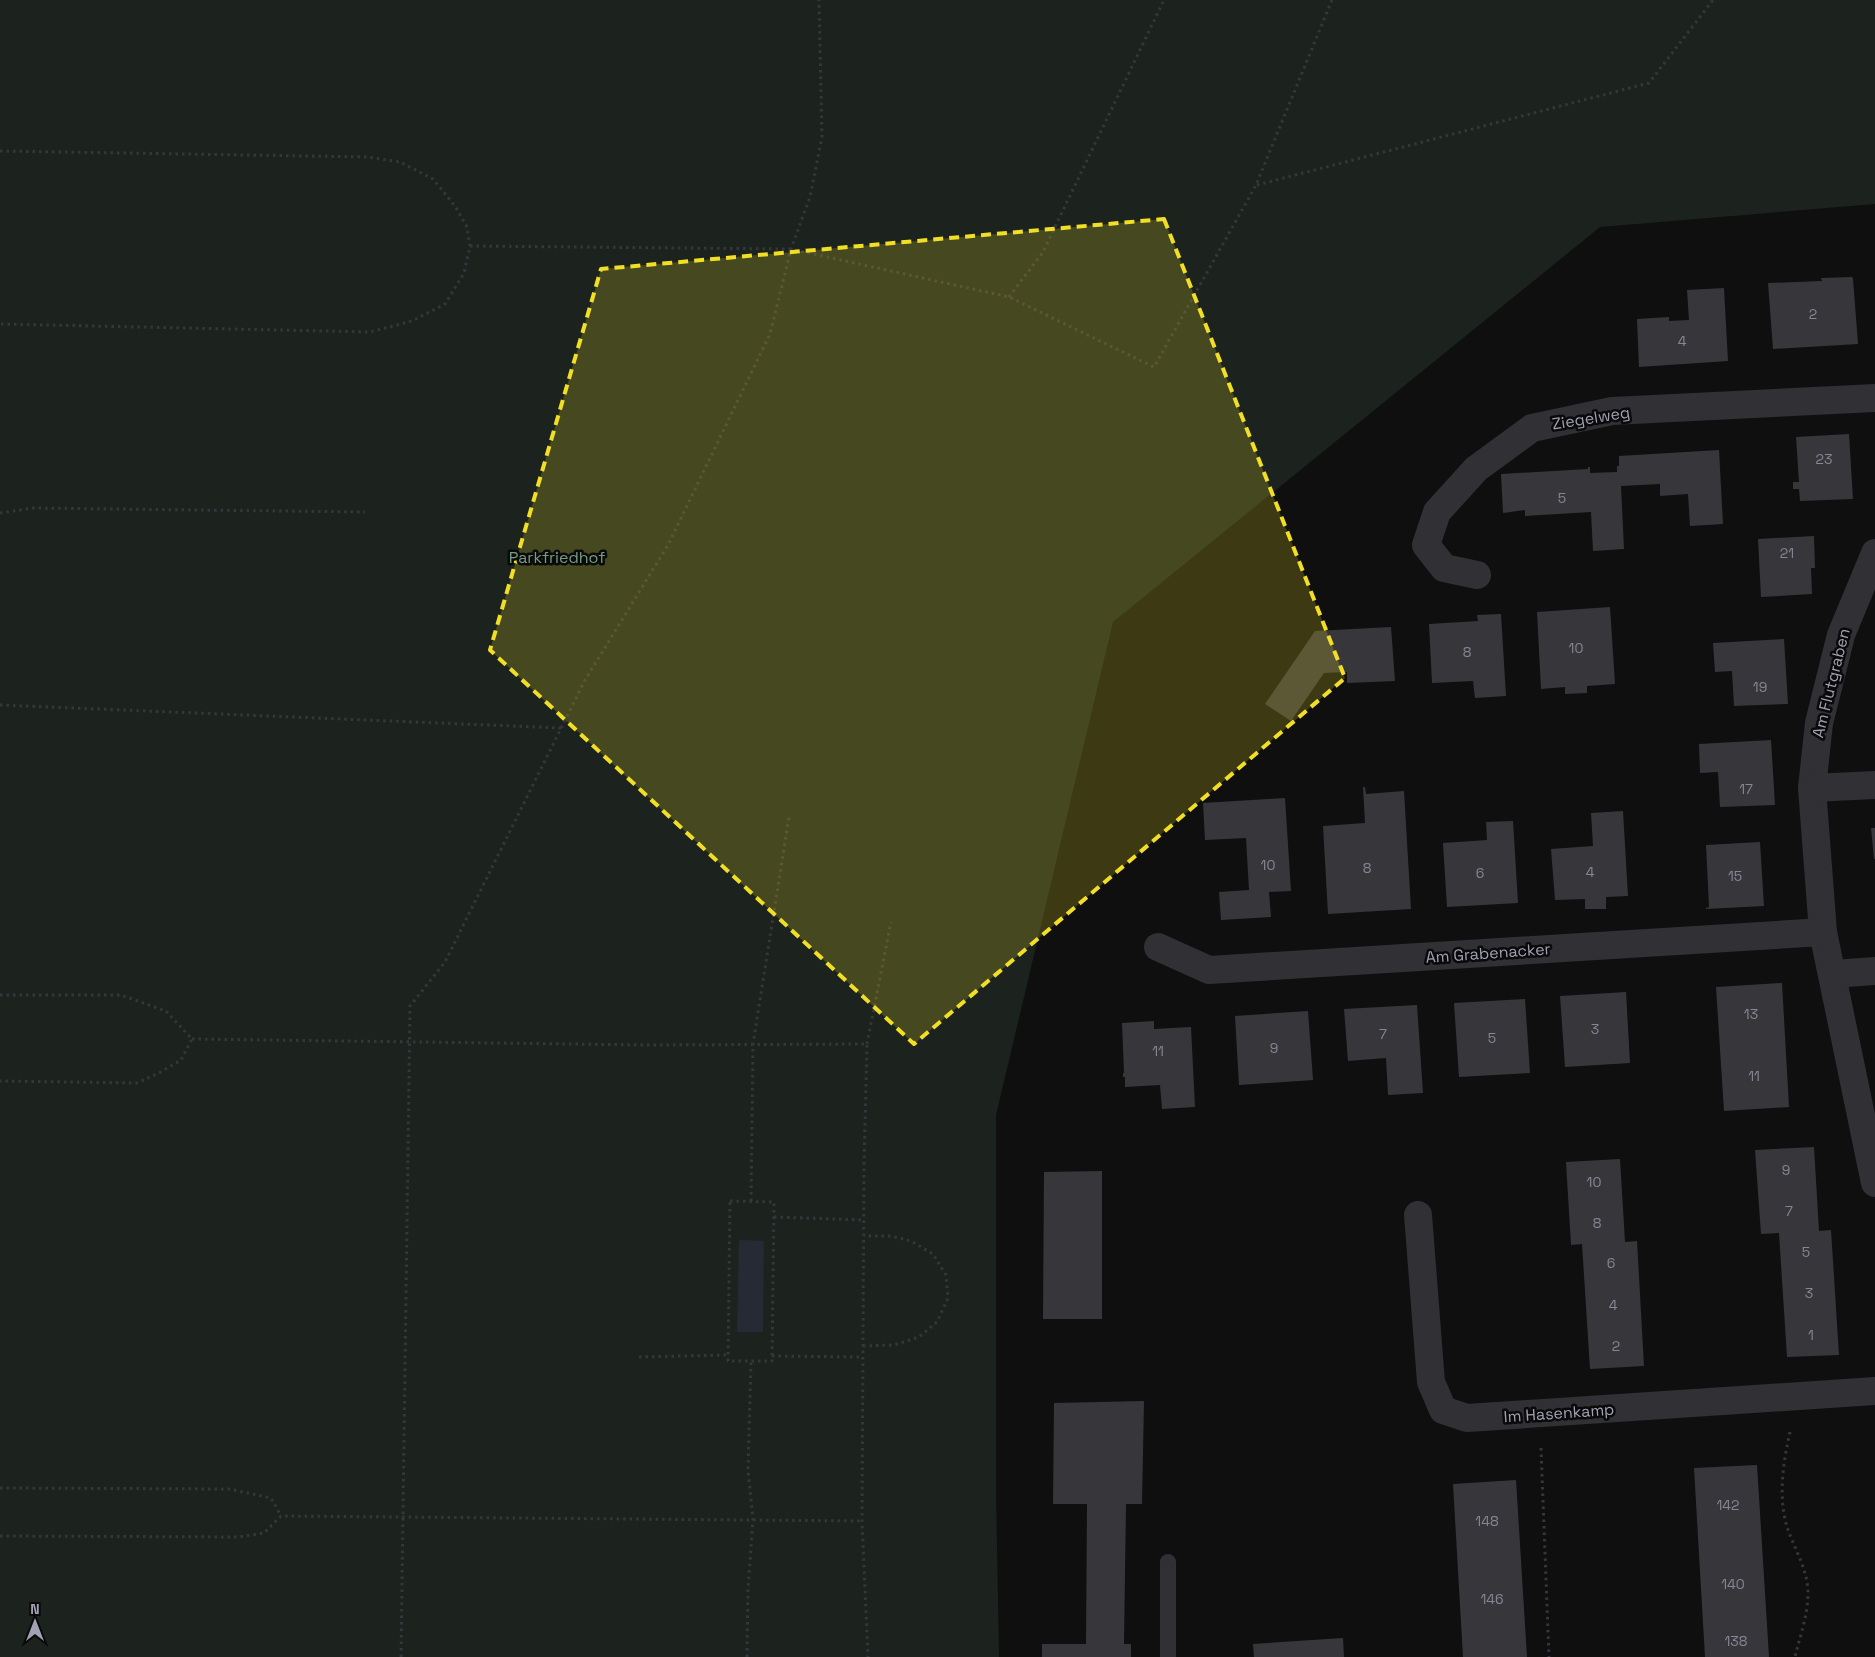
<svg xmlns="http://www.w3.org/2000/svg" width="1875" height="1657" font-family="'Space Grotesk',sans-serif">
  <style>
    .green { fill: #1c231e }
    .water { fill: #262a34 }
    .building { fill: #37363b }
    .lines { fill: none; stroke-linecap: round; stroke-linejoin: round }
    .path { stroke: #36363c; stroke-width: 3; stroke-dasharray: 2.5 4; stroke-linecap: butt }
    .lane { stroke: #303035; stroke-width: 16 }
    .street { stroke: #303035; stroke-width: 28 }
    .marked { fill: #f2df25; fill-opacity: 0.2; stroke: #f2df25; stroke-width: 4; stroke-dasharray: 10 6; stroke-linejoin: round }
    .labels { text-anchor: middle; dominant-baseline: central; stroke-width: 5; stroke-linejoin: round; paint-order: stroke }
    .number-label { font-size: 14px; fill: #868694 }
    .street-label { font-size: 16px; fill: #a0a1b2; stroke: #0a0a0b }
    .park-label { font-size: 16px; fill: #769d82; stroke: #0a0a0b }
  </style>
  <rect width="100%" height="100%" fill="#0f0f10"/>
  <polygon class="green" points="0,0 1875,0 1875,204 1600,227 1113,622 996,1115 996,1493 999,1657 0,1657"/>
  <polygon class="water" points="739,1240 764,1241 763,1332 737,1332"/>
  <g class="building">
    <polygon points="1852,277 1853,279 1858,344 1773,349 1768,283 1822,281 1821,278"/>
    <polygon points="1724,288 1728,361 1639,367 1637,319 1669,317 1669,321 1689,320 1687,290"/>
    <polygon points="1849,434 1853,499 1800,501 1799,489 1793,489 1793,482 1799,482 1796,437"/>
    <polygon points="1719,450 1723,524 1690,526 1688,494 1660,496 1660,484 1621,486 1624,549 1593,551 1591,512 1525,516 1525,510 1503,513 1501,474 1588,469 1588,467 1590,467 1590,473 1617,472 1617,466 1619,466 1619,456"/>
    <polygon points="1814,536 1815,568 1811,568 1812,594 1761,597 1758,539"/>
    <polygon points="1610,607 1615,684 1587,686 1587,693 1565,694 1565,687 1541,689 1537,612"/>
    <polygon points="1501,614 1506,696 1475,698 1473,681 1432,683 1429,624 1478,621 1477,615"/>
    <polygon points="1391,627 1395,681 1347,683 1347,672 1324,673 1291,721 1265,704 1315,631"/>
    <polygon points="1784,639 1788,704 1734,706 1732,671 1715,672 1713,643"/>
    <polygon points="1771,740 1775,805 1720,807 1718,772 1700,773 1699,744"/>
    <polygon points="1363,787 1365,787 1366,794 1404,791 1411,909 1328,914 1323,826 1365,823"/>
    <polygon points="1285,798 1291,891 1269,892 1271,917 1221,920 1219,892 1249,890 1246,838 1205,840 1203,803"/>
    <polygon points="1623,811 1628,896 1606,897 1606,909 1585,909 1585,899 1555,900 1551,849 1593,846 1591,813"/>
    <polygon points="1513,821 1518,903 1447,907 1443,843 1487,840 1486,822"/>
    <polygon points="1871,828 1875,828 1875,859 1874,859"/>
    <polygon points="1760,842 1764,906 1706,909 1706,908 1709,907 1706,845"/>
    <polygon points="1782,983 1789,1107 1724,1111 1716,987"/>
    <polygon points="1626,992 1630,1063 1565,1067 1560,996"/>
    <polygon points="1525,999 1530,1073 1459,1077 1454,1003"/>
    <polygon points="1417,1005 1423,1093 1388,1095 1386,1058 1348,1061 1344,1009"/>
    <polygon points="1308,1011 1313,1080 1239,1085 1235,1016"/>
    <polygon points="1154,1021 1154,1029 1191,1027 1195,1107 1162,1109 1160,1085 1125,1087 1125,1077 1123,1077 1123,1073 1124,1073 1122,1023"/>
    <polygon points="1814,1147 1819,1231 1831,1230 1839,1355 1787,1357 1779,1233 1761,1234 1755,1150"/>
    <polygon points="1620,1159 1625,1242 1637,1241 1644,1366 1590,1369 1582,1244 1571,1245 1566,1162"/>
    <polygon points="1102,1171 1102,1319 1043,1319 1044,1172"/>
    <polygon points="1144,1401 1142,1504 1126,1504 1124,1644 1131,1644 1131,1657 1042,1657 1042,1644 1086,1644 1087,1504 1053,1504 1054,1403"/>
    <polygon points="1757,1465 1769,1657 1705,1657 1694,1468"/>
    <polygon points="1516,1480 1527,1657 1463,1657 1453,1484"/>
    <polygon points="1343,1638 1344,1657 1254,1657 1253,1644"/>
  </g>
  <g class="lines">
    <g class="path">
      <polyline points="0,151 368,157 400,162 433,179 455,206 467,227 470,246 464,273 445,304 412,321 370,332 0,324"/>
      <polyline points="1257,185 1649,83 1713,0"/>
      <polyline points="470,246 791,249 1009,297 1154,367 1256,185 1332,0"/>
      <polyline points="1009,297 1043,252 1164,0"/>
      <polyline points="0,513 34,508 365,512"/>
      <polyline points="0,705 561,728"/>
      <polyline points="0,995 121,995 166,1011 192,1039 181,1060 159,1073 137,1083 0,1081"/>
      <polyline points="192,1039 647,1045 867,1044 864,1165 862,1521 868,1657"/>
      <polyline points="867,1044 891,922"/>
      <polygon points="730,1201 774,1202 772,1361 728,1361"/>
      <polyline points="751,1201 753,1044 789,817"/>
      <polyline points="774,1217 864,1220"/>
      <polyline points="863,1346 894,1345 919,1337 937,1322 948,1298 946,1275 933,1254 911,1241 891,1236 864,1236"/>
      <polyline points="772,1356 863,1357"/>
      <polyline points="639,1357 728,1355"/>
      <path d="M1790 1432C1783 1463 1778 1496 1787 1527 1794 1548 1808 1570 1808 1593 1808 1615 1800 1636 1795 1657"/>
      <polyline points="1541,1448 1549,1657"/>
      <polyline points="0,1488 229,1489 271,1498 281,1516"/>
      <polyline points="0,1536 238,1537 264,1533 281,1516 862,1521"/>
      <polyline points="401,1657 410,1006 445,962 585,680 668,545 770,334 791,249 810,197 822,137 819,0"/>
      <polyline points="747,1657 748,1589 753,1519 748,1470 751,1361"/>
    </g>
    <polyline class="lane" points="1168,1657 1168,1562"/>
    <g class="street">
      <polyline points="1875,553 1841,635 1819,723 1812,788 1823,932 1875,1183"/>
      <polyline points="1477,575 1444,568 1426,545 1437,512 1476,469 1532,428 1612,411 1875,398"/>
      <polyline points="1812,788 1875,785"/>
      <polyline points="1158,947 1209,970 1823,932"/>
      <polyline points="1833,974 1875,971"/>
      <polyline points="1418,1215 1431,1382 1443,1410 1467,1418 1875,1391"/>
    </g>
  </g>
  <path class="marked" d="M1164 219 1345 678 914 1044 490 650 601 269Z"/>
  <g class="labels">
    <g class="number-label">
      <text x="1813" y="314">2</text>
      <text x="1682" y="341">4</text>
      <text x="1824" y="459">23</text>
      <text x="1562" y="498">5</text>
      <text x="1787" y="553">21</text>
      <text x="1576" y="648">10</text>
      <text x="1467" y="652">8</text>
      <text x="1760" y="687">19</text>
      <text x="1746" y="789">17</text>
      <text x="1268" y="865">10</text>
      <text x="1367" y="868">8</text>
      <text x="1590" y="872">4</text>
      <text x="1480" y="873">6</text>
      <text x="1735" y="876">15</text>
      <text x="1751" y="1014">13</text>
      <text x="1595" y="1029">3</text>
      <text x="1383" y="1034">7</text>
      <text x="1492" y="1038">5</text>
      <text x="1274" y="1048">9</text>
      <text x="1158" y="1051">11</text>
      <text x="1754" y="1076">11</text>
      <text x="1786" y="1170">9</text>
      <text x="1594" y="1182">10</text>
      <text x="1789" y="1211">7</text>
      <text x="1597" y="1223">8</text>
      <text x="1806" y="1252">5</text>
      <text x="1611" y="1263">6</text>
      <text x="1809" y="1293">3</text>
      <text x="1613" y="1305">4</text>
      <text x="1811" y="1335">1</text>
      <text x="1616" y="1346">2</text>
      <text x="1728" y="1505">142</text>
      <text x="1487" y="1521">148</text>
      <text x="1733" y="1584">140</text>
      <text x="1492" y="1599">146</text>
      <text x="1736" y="1641">138</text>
    </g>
    <g class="street-label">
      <text transform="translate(1591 418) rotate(-9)">Ziegelweg</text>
      <text transform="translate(1831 683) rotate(-76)">Am Flutgraben</text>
      <text transform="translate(1488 953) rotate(-4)">Am Grabenacker</text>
      <text transform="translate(1559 1413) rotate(-4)">Im Hasenkamp</text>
    </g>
    <g class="park-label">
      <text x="557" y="557">Parkfriedhof</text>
    </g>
  </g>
  <g transform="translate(35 1622)" stroke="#0a0a0b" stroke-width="4" paint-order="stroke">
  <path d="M0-4L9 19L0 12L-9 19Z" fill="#a0a1b2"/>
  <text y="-8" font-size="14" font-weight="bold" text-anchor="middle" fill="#a0a1b2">N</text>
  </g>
</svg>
